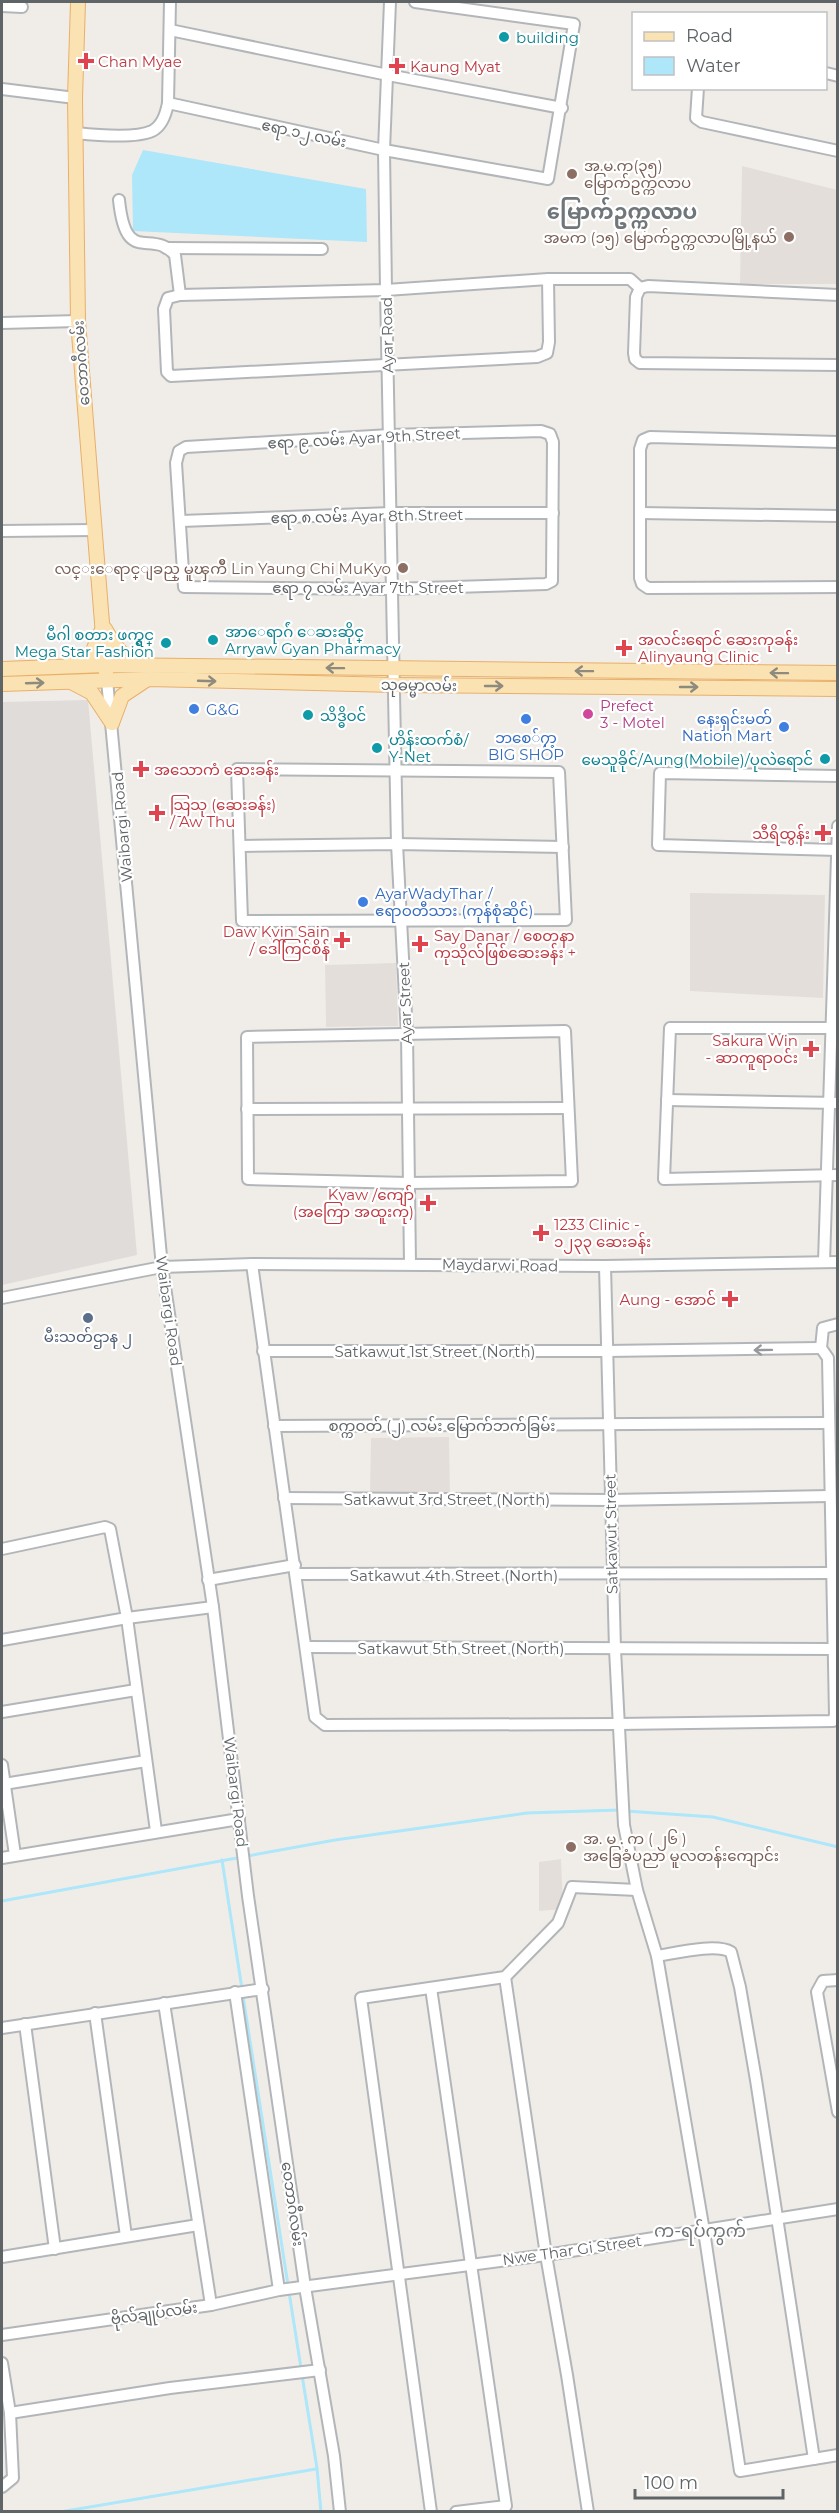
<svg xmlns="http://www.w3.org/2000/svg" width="839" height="2513" font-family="Montserrat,'Noto Sans Myanmar',sans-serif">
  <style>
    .industrial { fill: #dfdcda }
    .education { fill: #e3ded9 }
    .water { fill: #aee6fa }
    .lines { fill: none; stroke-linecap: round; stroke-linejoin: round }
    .stream { stroke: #aee6fa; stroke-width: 3 }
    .minor-casing { stroke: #b3b6b9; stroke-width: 14 }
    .major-casing { stroke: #e9af68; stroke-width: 16 }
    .minor { stroke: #fff; stroke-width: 10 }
    .major { stroke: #fae2b3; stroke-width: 14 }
    .oneway { stroke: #8e8a7e }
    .oneway2 { stroke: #979a9c }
    .culture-dot { fill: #0f9aa8; stroke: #fff; stroke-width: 2 }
    .health-dot { fill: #e0444e; stroke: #fff; stroke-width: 2 }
    .education-dot { fill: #8d6e63; stroke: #fff; stroke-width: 2 }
    .shop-dot { fill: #3f7fe0; stroke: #fff; stroke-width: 2 }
    .hotel-dot { fill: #d1479c; stroke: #fff; stroke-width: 2 }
    .service-dot { fill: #5c6f8a; stroke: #fff; stroke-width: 2 }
    .labels { text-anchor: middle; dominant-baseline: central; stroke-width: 4.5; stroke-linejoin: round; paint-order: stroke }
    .culture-label { font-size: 15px; fill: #0d838f; stroke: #fff; text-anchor: start }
    .health-label { font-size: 15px; fill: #be3a42; stroke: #fff; text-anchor: start }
    .street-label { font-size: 15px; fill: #5f6467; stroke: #fff }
    .education-label { font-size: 15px; fill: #785e54; stroke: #fff; text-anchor: start }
    .hotel-label { font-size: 15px; fill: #b23c85; stroke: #fff; text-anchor: start }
    .shop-label { font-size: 15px; fill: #366cbe; stroke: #fff; text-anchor: start }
    .service-label { font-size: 15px; fill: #4e5e75; stroke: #fff }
    .quarter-label { font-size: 18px; fill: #707679; stroke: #fff }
    .district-label { font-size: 21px; font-weight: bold; fill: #707679; stroke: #fff }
  </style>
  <rect width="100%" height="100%" fill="#f0ede8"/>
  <polygon class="industrial" points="88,700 137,1255 2,1285 2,702"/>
  <g class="education">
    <polygon points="742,166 837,190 837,284 740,284"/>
    <polygon points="690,893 825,895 823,998 690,991"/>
    <polygon points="396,963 398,1026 326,1027 325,965"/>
    <polygon points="449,1437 450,1495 370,1495 371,1438"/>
    <polygon points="561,1859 563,1909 539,1911 539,1862"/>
  </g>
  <polygon class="water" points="143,150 366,189 367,242 133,231 132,175"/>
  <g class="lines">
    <g class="stream">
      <polyline points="626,1811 713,1817 838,1847"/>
      <polyline points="222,1860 242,1989"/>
      <polyline points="2,1901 335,1840 527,1813 619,1810"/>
      <polyline points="243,1996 288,2285"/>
      <polyline points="289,2292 301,2368"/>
      <polyline points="302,2375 317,2468 321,2512"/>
      <polyline points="60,2512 316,2469"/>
    </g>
    <g class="minor-casing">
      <g id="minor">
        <polyline points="390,2 384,150 386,290 397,844 407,1034 410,1264"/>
        <polyline points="2,6 22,7"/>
        <polyline points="170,30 388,75 562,108"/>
        <polyline points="826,73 838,76"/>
        <polyline points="698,88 696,118 702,122 838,151"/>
        <polyline points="2,89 75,98"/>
        <polyline points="168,103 170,2"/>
        <path d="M76 133C95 135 135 139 152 131 162 126 166 114 168 103L384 150 548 179 574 24 415 2"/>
        <path d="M119 200C126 268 151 227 175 255L180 295"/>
        <polyline points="166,248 322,249"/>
        <polyline points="548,279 549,342 547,353 537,357 171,376 167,372 164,309 168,298 180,295 386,290 548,279 630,279 640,288"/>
        <polyline points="640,288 636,297 634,353 635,359 640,363 838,365"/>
        <polyline points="640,288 648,286 838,295"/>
        <polyline points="2,323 78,321"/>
        <polygon points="541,431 550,434 553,442 552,581 546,584 392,589 184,587 176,463 179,451 186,447 390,435"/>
        <polyline points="838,442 650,437 643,440 640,449 640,578 642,584 648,588 838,587"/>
        <polyline points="640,513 838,516"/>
        <polyline points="181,521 391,513 553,513"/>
        <polyline points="2,531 94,530"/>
        <polyline points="107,680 162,1267 213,1607 248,1896 305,2287 334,2456 340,2512"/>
        <polygon points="237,769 559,772 566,920 242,921"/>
        <polyline points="838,776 660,773 658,845 838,850"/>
        <polyline points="240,846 397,844 563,847"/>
        <polyline points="838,1028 670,1028 664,1179 838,1175"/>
        <polygon points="565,1031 572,1181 408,1183 248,1179 247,1037"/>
        <polyline points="667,1100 838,1103"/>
        <polyline points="247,1109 568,1108"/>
        <polyline points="824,1262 838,826"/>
        <polyline points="252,1264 315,1717 325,1725 618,1724 833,1721 835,1715 828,1358 821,1348 823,1328 838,1324"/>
        <polyline points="605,1266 615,1649 624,1825 637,1890 657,1956 704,2231 740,2471 838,2455"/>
        <polyline points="2,1298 162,1267 252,1264 605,1266 838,1262"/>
        <polyline points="263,1351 607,1351 821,1348"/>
        <polyline points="274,1426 829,1423"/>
        <polyline points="284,1498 610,1500 830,1496"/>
        <polyline points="2,1549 105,1527 110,1529 127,1618 156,1831"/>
        <polyline points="296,1574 832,1573"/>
        <polyline points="208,1580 295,1565"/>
        <polyline points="2,1640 127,1618 213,1607"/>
        <polyline points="307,1647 834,1649"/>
        <polyline points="2,1712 136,1690"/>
        <polyline points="2,1765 15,1855"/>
        <polyline points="4,1784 146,1761"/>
        <polyline points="2,1858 239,1819"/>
        <path d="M657 1956C676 1953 716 1943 731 1952L740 1987 756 2080 814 2459"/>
        <polyline points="505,1977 546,2255 567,2375 588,2512"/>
        <polyline points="838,1980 823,1981 817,1992 838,2112"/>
        <polyline points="431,1988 506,2506 456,2512"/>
        <polyline points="235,1992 279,2290"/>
        <polyline points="164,2003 211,2305"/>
        <polyline points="95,2013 126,2236"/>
        <polyline points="25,2024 55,2249"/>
        <polyline points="2,2028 263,1989"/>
        <polyline points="2,2257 198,2225"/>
        <polyline points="2,2335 211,2305 279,2290 546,2255 838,2209"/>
        <polyline points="2,2363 10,2413 13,2478 2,2487"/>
        <polyline points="10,2413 170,2388 320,2370"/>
        <polyline points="431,2512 361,1998 505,1977 558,1923 572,1887 637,1890"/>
      </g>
    </g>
    <g class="major-casing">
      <g id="major">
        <polyline points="78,2 75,98 78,321 106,673"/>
        <path d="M105 629C114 645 122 658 141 664"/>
        <polyline points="68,665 92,653 101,632"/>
        <polyline points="2,669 106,665 838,673"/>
        <polyline points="71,682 92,693 112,723"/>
        <polyline points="2,684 149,679 394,685 838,689"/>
        <polyline points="112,723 122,696 146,680"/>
      </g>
    </g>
    <use href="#minor" class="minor"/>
    <use href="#major" class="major"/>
  </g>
  <defs><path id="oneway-shaft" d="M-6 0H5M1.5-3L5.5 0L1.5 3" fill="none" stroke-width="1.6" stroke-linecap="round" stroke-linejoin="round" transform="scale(1.5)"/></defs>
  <g class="oneway">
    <use href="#oneway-shaft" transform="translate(335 668) rotate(-179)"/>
    <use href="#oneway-shaft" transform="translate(584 671) rotate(-179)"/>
    <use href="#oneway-shaft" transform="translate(779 673) rotate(-179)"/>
    <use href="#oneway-shaft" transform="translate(207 681) rotate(2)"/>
    <use href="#oneway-shaft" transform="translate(35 683) rotate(-2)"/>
    <use href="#oneway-shaft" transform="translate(494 686)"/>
    <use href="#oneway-shaft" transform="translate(689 687)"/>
  </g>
  <use class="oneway2" href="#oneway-shaft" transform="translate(763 1350) rotate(179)"/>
  <g class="culture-dot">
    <circle cx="504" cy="37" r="6"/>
    <circle cx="213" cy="640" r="6"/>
    <circle cx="166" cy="643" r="6"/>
    <circle cx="308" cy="715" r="6"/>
    <circle cx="377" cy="748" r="6"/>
    <circle cx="825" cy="759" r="6"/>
  </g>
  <g class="health-dot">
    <path d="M83 52h6v6h6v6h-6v6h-6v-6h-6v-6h6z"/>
    <path d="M394 57h6v6h6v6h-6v6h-6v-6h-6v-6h6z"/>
    <path d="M621 639h6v6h6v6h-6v6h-6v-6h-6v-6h6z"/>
    <path d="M138 760h6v6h6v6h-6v6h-6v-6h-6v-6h6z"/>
    <path d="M154 804h6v6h6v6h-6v6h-6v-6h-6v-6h6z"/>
    <path d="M820 824h6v6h6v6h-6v6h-6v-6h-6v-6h6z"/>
    <path d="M339 931h6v6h6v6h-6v6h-6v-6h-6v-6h6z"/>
    <path d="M417 935h6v6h6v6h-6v6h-6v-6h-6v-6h6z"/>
    <path d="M808 1040h6v6h6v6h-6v6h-6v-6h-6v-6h6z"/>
    <path d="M425 1194h6v6h6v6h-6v6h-6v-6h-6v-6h6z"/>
    <path d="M538 1224h6v6h6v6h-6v6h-6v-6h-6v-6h6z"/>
    <path d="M727 1290h6v6h6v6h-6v6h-6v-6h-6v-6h6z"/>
  </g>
  <g class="education-dot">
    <circle cx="572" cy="174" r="6"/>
    <circle cx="789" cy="237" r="6"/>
    <circle cx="403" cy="568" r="6"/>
    <circle cx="571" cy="1847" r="6"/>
  </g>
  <g class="shop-dot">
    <circle cx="194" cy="709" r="6"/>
    <circle cx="526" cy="719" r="6"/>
    <circle cx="784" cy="727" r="6"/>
    <circle cx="363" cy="902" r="6"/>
  </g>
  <circle class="hotel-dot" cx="588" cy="714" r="6"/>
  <circle class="service-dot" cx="88" cy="1318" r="6"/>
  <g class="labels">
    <g class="culture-label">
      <text x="516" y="37">building</text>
      <text x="225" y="631">အာေရာဂ်ံ ေဆးဆိုင္<tspan x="225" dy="17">Arryaw Gyan Pharmacy</tspan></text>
      <text x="154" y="634" text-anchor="end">မီဂါ စတား ဖက္ရွင္<tspan x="154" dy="17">Mega Star Fashion</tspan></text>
      <text x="320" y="715">သိဒ္ဓိဝင်</text>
      <text x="389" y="739">ဟိန်းထက်စံ/<tspan x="389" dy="17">Y-Net</tspan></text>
      <text x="813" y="759" text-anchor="end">မေသူခိုင်/Aung(Mobile)/ပုလဲရောင်</text>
    </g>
    <g class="health-label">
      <text x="98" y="61">Chan Myae</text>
      <text x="410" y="66">Kaung Myat</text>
      <text x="638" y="639">အလင်းရောင် ဆေးကုခန်း<tspan x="638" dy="17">Alinyaung Clinic</tspan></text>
      <text x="154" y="769">အသောကံ ဆေးခန်း</text>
      <text x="170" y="804">သြသု (ဆေးခန်း)<tspan x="170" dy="17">/ Aw Thu</tspan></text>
      <text x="810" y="833" text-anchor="end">သီရိထွန်း</text>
      <text x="330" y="931" text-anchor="end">Daw Kyin Sain<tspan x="330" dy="17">/ ဒေါ်ကြင်စိန်</tspan></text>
      <text x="434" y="935">Say Danar / စေတနာ<tspan x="434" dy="17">ကုသိုလ်ဖြစ်ဆေးခန်း +</tspan></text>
      <text x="798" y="1040" text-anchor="end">Sakura Win<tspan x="798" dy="17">- ဆာကူရာဝင်း</tspan></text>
      <text x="414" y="1194" text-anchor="end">Kyaw /ကျော်<tspan x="414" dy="17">(အကြော အထူးကု)</tspan></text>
      <text x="554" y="1224">1233 Clinic -<tspan x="554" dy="17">၁၂၃၃ ဆေးခန်း</tspan></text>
      <text x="716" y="1299" text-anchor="end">Aung - အောင်</text>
    </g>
    <g class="street-label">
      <text transform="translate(304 133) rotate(12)">ဧရာ ၁၂ လမ်း</text>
      <text transform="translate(387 335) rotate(-91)">Ayar Road</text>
      <text transform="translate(81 363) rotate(-94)">ဝေဘာဂီလမ်း</text>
      <text transform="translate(364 438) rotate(-3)">ဧရာ ၉ လမ်း Ayar 9th Street</text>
      <text transform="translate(367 516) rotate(-1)">ဧရာ ၈ လမ်း Ayar 8th Street</text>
      <text x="368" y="587">ဧရာ ၇ လမ်း Ayar 7th Street</text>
      <text transform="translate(419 685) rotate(1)">သုဓမ္မာလမ်း</text>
      <text transform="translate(122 827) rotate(-95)">Waibargi Road</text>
      <text transform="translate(405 1003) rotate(-92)">Ayar Street</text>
      <text transform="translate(500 1265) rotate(1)">Maydarwi Road</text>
      <text transform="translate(169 1311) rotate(82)">Waibargi Road</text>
      <text x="435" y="1351">Satkawut 1st Street (North)</text>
      <text x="442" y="1425">စက္ကဝတ် (၂) လမ်း မြောက်ဘက်ခြမ်း</text>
      <text x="447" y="1499">Satkawut 3rd Street (North)</text>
      <text transform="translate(611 1534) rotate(-91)">Satkawut Street</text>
      <text x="454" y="1575">Satkawut 4th Street (North)</text>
      <text x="461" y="1648">Satkawut 5th Street (North)</text>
      <text transform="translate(236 1792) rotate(83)">Waibargi Road</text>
      <text transform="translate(293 2204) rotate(82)">ဝေဘာဂီလမ်း</text>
      <text transform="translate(572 2250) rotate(-8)">Nwe Thar Gi Street</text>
      <text transform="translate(154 2313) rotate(-8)">ဗိုလ်ချုပ်လမ်း</text>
    </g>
    <g class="education-label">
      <text x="584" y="165">အ.မ.က(၃၅)<tspan x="584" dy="17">မြောက်ဥက္ကလာပ</tspan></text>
      <text x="777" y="237" text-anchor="end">အမက (၁၅) မြောက်ဥက္ကလာပမြို့နယ်</text>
      <text x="391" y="568" text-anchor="end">လင္းေရာင္ျခည္ မူၾကိဳ Lin Yaung Chi MuKyo</text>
      <text x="583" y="1838">အ. မ . က ( ၂၆ )<tspan x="583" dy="17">အခြေခံပညာ မူလတန်းကျောင်း</tspan></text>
    </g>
    <g class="hotel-label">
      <text x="600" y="705">Prefect<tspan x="600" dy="17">3 - Motel</tspan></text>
    </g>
    <g class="shop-label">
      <text x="206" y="709">G&amp;G</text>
      <text x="772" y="718" text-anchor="end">နေးရှင်းမတ်<tspan x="772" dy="17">Nation Mart</tspan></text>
      <text x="526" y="737" text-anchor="middle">ဘစေ်၇ှာ့<tspan x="526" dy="17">BIG SHOP</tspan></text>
      <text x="375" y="893">AyarWadyThar /<tspan x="375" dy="17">ဧရာဝတီသား (ကုန်စုံဆိုင်)</tspan></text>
    </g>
    <g class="service-label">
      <text x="88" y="1336">မီးသတ်ဌာန ၂</text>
    </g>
    <g class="quarter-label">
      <text x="700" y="2231">က-ရပ်ကွက်</text>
    </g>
    <g class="district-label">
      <text x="622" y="211">မြောက်‌ဥက္ကလာပ</text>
    </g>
  </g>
  <rect width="839" height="2513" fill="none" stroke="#5f6467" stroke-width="6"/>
  <rect x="632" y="12" width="195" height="78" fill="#ffffff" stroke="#bfc1c2" stroke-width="1.5"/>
  <rect x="644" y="32" width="30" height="9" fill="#fae2b3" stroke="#bfc1c2" stroke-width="1.5"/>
  <text x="686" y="42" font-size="18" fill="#5f6467">Road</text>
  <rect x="644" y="57" width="30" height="18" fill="#aee6fa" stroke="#bfc1c2" stroke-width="1.5"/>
  <text x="686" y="72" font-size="18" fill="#5f6467">Water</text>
  <path d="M635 2489v9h148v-9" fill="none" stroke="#5f6467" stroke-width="3"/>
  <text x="644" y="2489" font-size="18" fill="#5f6467" stroke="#ffffff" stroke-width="4.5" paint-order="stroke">100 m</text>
</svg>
